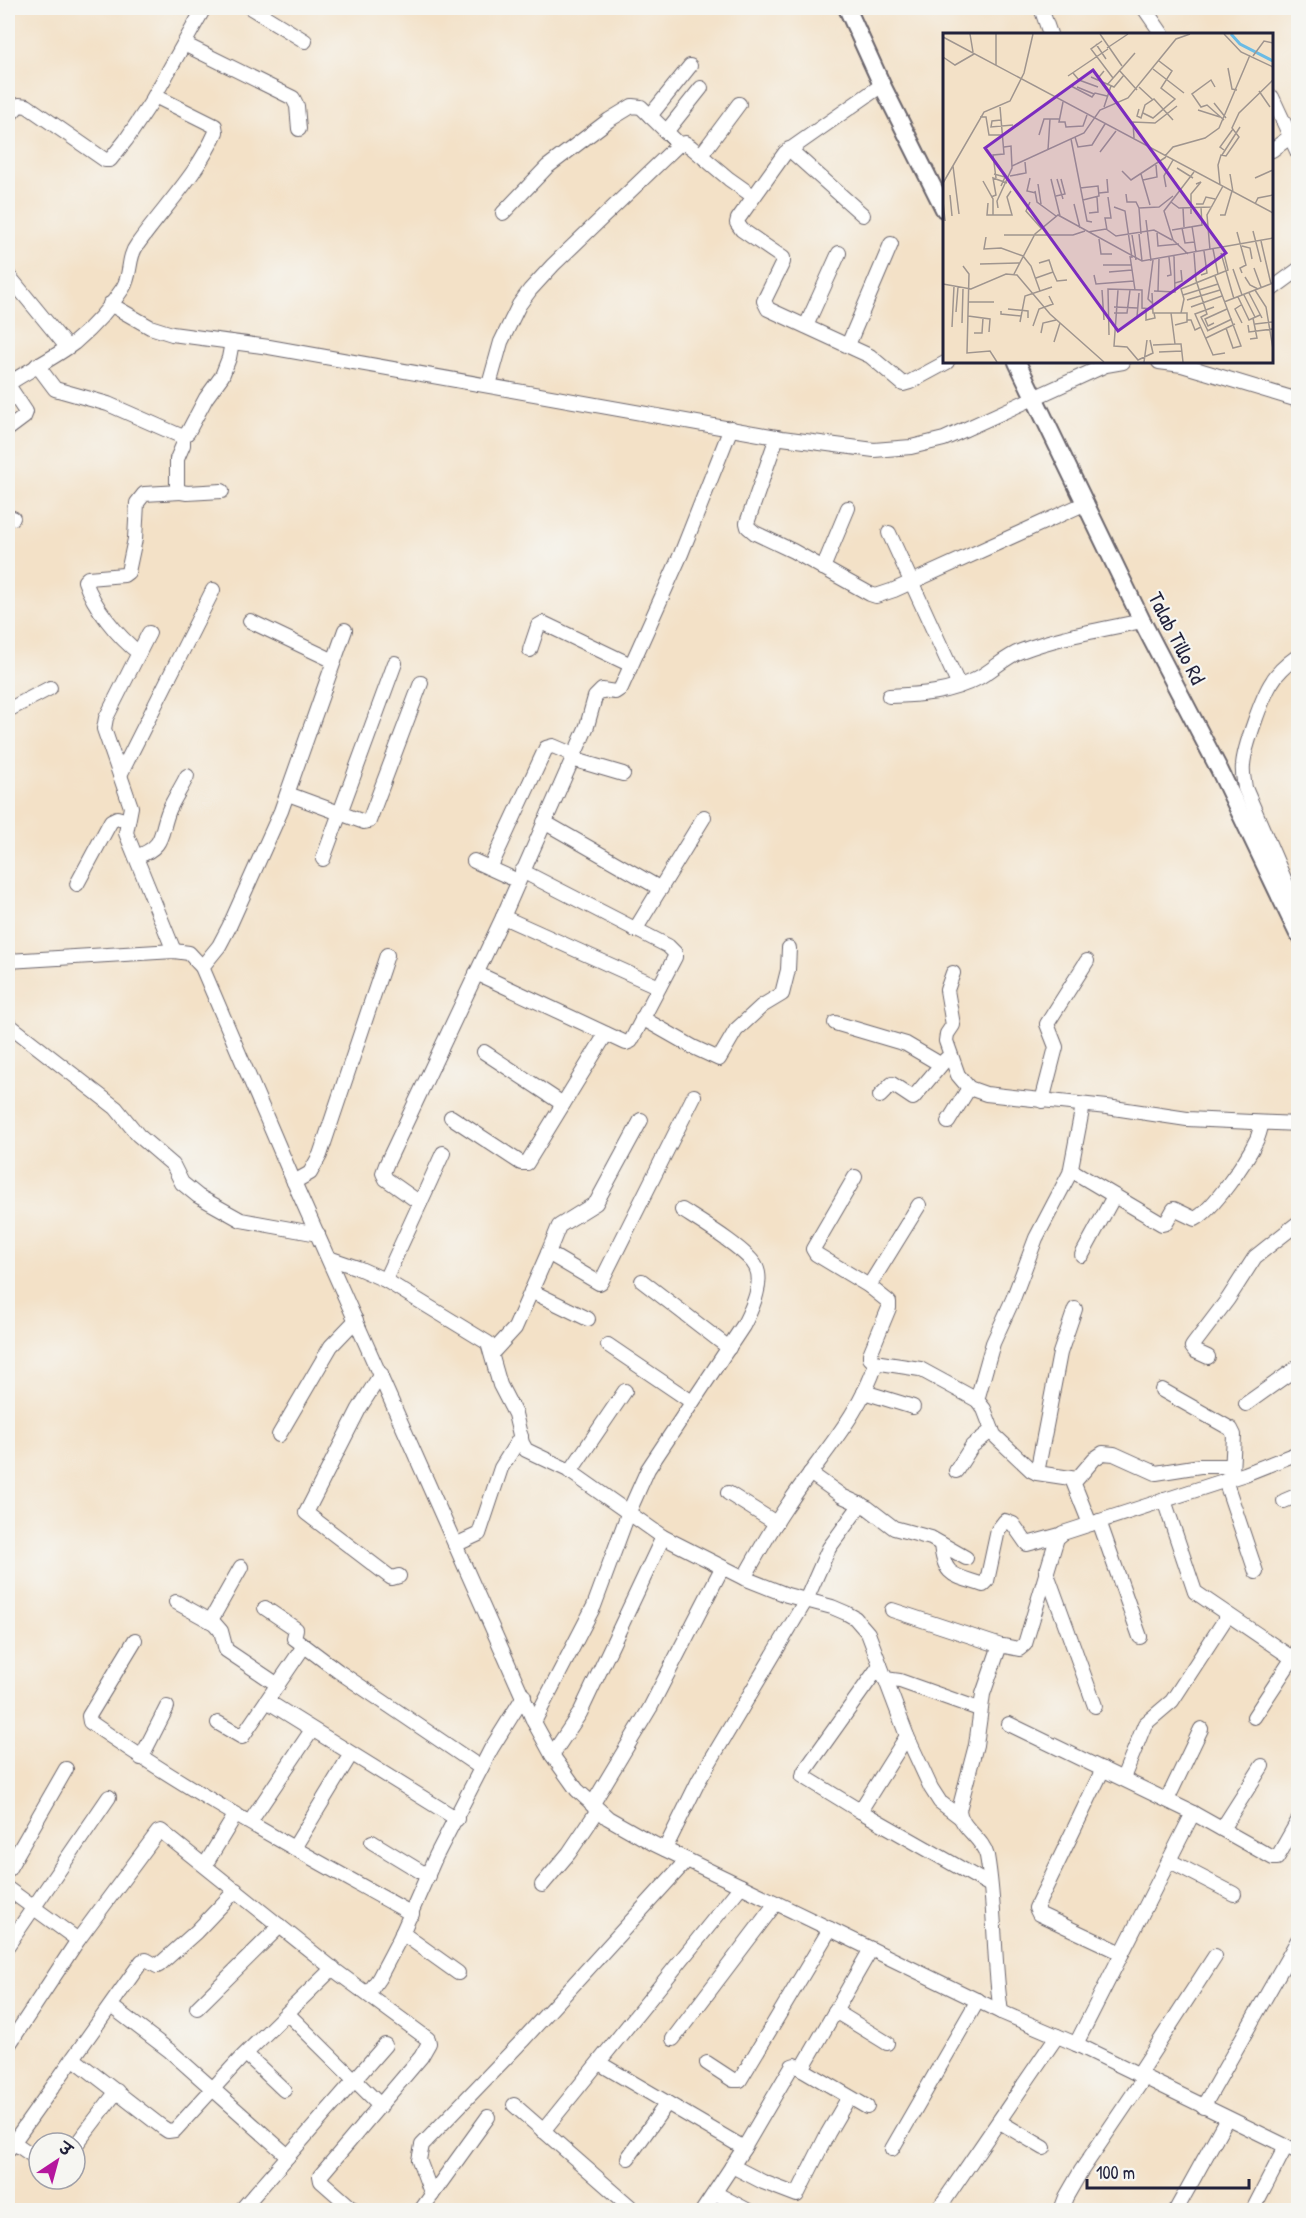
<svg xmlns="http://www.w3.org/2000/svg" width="1306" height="2218" font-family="'Patrick Hand','Playpen Sans Deva',sans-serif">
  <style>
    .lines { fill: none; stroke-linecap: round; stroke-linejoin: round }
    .minor-casing { stroke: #6b656c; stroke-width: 16 }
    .major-casing { stroke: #6b656c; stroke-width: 20 }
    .minor { stroke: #fff; stroke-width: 14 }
    .major { stroke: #fff; stroke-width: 16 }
    .labels { text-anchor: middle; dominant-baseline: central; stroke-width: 4.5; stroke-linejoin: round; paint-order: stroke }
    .street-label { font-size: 21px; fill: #22223b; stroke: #f6f6f2 }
    .inset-river { fill: none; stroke: #6abbe5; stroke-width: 3 }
    .inset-road { fill: none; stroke: #9f958f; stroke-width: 1.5 }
    .view { fill: #7b2cbf; fill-opacity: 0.15; stroke: #7b2cbf; stroke-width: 3 }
    .inset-edge { fill: none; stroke: #22223b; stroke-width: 3 }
  </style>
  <rect width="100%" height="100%" fill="#f6f6f2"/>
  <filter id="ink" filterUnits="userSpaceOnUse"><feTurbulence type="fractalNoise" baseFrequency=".0167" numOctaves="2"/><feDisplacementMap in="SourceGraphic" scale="12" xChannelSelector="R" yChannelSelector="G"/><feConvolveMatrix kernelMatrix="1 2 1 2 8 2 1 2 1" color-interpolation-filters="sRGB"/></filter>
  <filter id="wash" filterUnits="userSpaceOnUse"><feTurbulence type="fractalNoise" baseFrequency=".008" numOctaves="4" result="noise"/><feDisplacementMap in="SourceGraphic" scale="24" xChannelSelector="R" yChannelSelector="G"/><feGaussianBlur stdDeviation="1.35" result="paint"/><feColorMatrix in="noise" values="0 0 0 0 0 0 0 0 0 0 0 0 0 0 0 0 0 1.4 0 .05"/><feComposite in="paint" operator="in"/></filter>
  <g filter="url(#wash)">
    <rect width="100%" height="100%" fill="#f3e1c7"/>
  </g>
  <g filter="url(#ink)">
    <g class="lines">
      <g class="minor-casing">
        <g id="minor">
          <polyline points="251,8 305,41"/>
          <polyline points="1041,8 1050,34"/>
          <polyline points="1144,8 1162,34"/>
          <polyline points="184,44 293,98 297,106 299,129"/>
          <polyline points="882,85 785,153 738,219 737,223 742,230 783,258 783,262 764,301 768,309 870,356 903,384 910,382 947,362"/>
          <polyline points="1272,97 1298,153"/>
          <polyline points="650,116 690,66"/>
          <polyline points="8,117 19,105 27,106 105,160 110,160 126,140 150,104 204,8"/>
          <polyline points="666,132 701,88"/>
          <polyline points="789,149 863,215"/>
          <polyline points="1272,150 1290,137"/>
          <polyline points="701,155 739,104"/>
          <polyline points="503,213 547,167 609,120 632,106 641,107 680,145"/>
          <polyline points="8,275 67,347"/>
          <polyline points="1272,289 1298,270"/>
          <polyline points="110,304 150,327 172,334 269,347 782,438 874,450 911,447 944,439 1106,365 1123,362"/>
          <polyline points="806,326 839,253"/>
          <polyline points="848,345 891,244"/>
          <polyline points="1159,362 1182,365 1298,400"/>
          <polyline points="37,365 55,389 108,404 183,437 188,432 206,398 222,376 229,358 232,342"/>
          <path d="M8 384C29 370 54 358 74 343 92 328 110 308 123 288 132 274 127 258 137 245 164 207 197 175 216 132L215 126 155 96"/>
          <polyline points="8,385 26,412 24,417 8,429"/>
          <polyline points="489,385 501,342 519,305 530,290 553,265 677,146 685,143 691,147 729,179 753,196"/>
          <polyline points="183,437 183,445 177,459 177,487 181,492 187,493 222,491"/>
          <polyline points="777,437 747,523 748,527 755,533 793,551 870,594 876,596 894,590 1086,503"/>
          <polyline points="8,517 13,518"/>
          <polyline points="889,533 959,686"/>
          <polyline points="823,568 848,508"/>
          <polyline points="250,621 334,661"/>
          <polyline points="149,633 106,718 104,729 131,807 126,833 174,951"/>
          <polyline points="530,650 538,626 543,623 631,665"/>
          <path d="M139 653C118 637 93 606 85 581L88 578 124 575 128 572 135 539 137 503 144 494 181 492"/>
          <path d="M1298 656C1288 663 1278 671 1272 682 1263 695 1244 748 1243 765 1242 773 1244 780 1245 788L1298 911"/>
          <path d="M889 696C920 695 950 693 978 678 993 670 1005 657 1021 651 1060 636 1102 630 1142 621"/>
          <polyline points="8,710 50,688"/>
          <polyline points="572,759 623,774"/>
          <polyline points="120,775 213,590"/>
          <polyline points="288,794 364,822 369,821 421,683"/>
          <polyline points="544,822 661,889"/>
          <path d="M136 857C166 846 159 835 169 810 174 798 182 787 187 776"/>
          <polyline points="323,859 395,663"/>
          <polyline points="474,861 518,881"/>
          <polyline points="490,868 546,748 553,746 574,755"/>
          <polyline points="77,884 111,821 117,818 128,821"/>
          <polyline points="503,917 659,987"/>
          <polyline points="635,930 704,817"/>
          <polyline points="8,961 174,951 189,953 202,967 294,1182 534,1722 552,1755 577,1790 608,1818 654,1844 830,1929 1001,2012 1076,2044 1298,2152"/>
          <polyline points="202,967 219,946 229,927 281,811 345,630"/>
          <polyline points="476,973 626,1043 631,1041 675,957 675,953 668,946 522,871"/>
          <polyline points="953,973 947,990 953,1025 947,1034 946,1041 958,1075 969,1088 986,1094 1107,1107 1187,1119 1298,1124"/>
          <polyline points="642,1018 693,1047 719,1059 736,1030 762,1006 782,994 788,970 789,948"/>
          <polyline points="835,1023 906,1044 940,1064"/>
          <polyline points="8,1024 116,1108 138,1135 173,1165 182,1183 198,1196 241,1220 318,1234"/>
          <polyline points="484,1052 563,1104"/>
          <polyline points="880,1096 892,1084 913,1098 946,1059"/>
          <polyline points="1042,1101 1056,1047 1047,1024 1087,961"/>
          <polyline points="451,1117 521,1163 527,1163 606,1034"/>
          <polyline points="948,1122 969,1088"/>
          <path d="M1071 1170 1162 1224 1166 1223 1174 1209 1195 1219C1213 1210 1247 1160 1256 1141 1259 1136 1260 1129 1262 1123"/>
          <polyline points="855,1177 813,1249 816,1254 869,1286 889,1302 889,1308 870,1354 870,1358 874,1362 920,1369 977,1400 984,1409 994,1435 1031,1470 1037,1473 1077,1479 1094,1459 1103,1453 1114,1454 1156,1473 1200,1466 1232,1466"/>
          <polyline points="294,1182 310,1173 320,1155 387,955"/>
          <polyline points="420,1203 386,1179 383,1173 386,1165 503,917 587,726 595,697 602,690 615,692 621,688 681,554 731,428"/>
          <polyline points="548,1253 559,1226 596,1203 641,1120"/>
          <polyline points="1082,1255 1114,1196"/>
          <polyline points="329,1258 358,1268 385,1280 488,1343 500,1385 515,1414 522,1443 526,1450 568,1470 663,1537 744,1578 787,1595 832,1607 846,1613 855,1618 868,1633 907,1736 931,1788 940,1802 961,1818"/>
          <polyline points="385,1280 443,1153"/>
          <polyline points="642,1281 729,1348"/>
          <polyline points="869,1286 919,1205"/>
          <polyline points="531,1291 588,1319"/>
          <polyline points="608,1345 692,1402"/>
          <polyline points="492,1353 515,1328 548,1253 599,1283 601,1282 694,1096"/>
          <polyline points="1208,1357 1195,1351 1192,1347 1194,1344 1228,1299 1255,1257 1298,1223"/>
          <polyline points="381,1374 359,1409 306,1513 390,1577 392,1578 399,1576"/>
          <polyline points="1162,1390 1231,1429 1234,1435 1232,1473"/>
          <polyline points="864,1392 913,1407"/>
          <polyline points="977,1400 993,1343 1013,1299 1036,1238 1070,1173 1083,1105"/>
          <polyline points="1246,1404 1298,1367"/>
          <polyline points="279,1435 331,1346 356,1320"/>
          <polyline points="956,1471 972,1446 992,1430"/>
          <polyline points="570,1472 625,1391"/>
          <polyline points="810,1473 842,1496 868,1508 894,1528 931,1538 966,1558"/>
          <polyline points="1037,1473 1060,1353 1075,1309"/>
          <polyline points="1072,1479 1090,1524"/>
          <polyline points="1225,1480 1256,1572"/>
          <polyline points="728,1493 776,1523"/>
          <polyline points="1164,1500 1195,1592 1298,1662"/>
          <polyline points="1284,1501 1298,1495"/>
          <polyline points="1099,1521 1140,1637"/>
          <path d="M941 1544C944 1578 955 1575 983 1585L987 1581 998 1530 1005 1521 1013 1524 1027 1544 1060 1535"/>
          <polyline points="455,1545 479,1534 501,1468 521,1436"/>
          <polyline points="1046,1571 1095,1706"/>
          <path d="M744 1578C758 1553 772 1527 789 1503 818 1459 861 1414 876 1363"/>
          <polyline points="176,1602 214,1623 221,1631 226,1650 278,1685"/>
          <polyline points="265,1608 296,1629 294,1638 338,1671 481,1768"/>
          <polyline points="892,1610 1001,1646"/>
          <polyline points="211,1620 241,1567"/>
          <path d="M135 1640 89 1716 90 1722C192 1794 303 1853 412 1914"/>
          <polyline points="880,1665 804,1772 803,1776 860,1811 990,1885"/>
          <polyline points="885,1679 900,1681 979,1709"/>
          <polyline points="267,1701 457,1819"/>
          <polyline points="1254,1717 1298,1650"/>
          <path d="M534 1722 594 1606 628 1514 648 1469 743 1326C751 1311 764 1283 756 1267 748 1250 699 1221 682 1210"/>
          <polyline points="218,1723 242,1737 304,1646"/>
          <polyline points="1009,1724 1193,1813 1273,1858 1277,1858 1298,1821"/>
          <polyline points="552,1755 580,1713 663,1537"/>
          <polyline points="141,1758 167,1707"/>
          <polyline points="1103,1769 1036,1908 1039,1914 1122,1953"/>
          <polyline points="1123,1778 1145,1724 1172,1701 1228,1615"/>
          <polyline points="1167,1800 1201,1729"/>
          <polyline points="592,1805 650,1708 722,1568"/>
          <polyline points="860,1811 907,1736"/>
          <polyline points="250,1822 312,1730"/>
          <polyline points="1222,1829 1262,1766"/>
          <polyline points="372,1842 428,1876"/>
          <polyline points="294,1848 351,1754"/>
          <polyline points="665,1849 699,1780 806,1600 829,1548 861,1504"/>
          <polyline points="1170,1861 1234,1894"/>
          <polyline points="205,1865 236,1814"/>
          <polyline points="8,1870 66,1769"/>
          <polyline points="542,1885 569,1853 598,1810"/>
          <polyline points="8,1889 78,1940"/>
          <polyline points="402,1933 458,1973"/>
          <polyline points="8,1945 109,1797"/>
          <polyline points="368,1994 379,1978 400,1938 436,1856 491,1749 524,1696"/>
          <polyline points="111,2006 170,2051 288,2156"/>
          <polyline points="197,2008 280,1926"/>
          <polyline points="835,2011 887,2043"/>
          <path d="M1001 2012C993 1960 996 1907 987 1856 983 1838 960 1828 959 1810L976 1745 983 1694 999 1648 1004 1646 1019 1649 1025 1644 1057 1538 1063 1533 1245 1474 1298 1453"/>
          <polyline points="288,2014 381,2106"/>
          <polyline points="673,2039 776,1903"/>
          <polyline points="1076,2044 1193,1813"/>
          <polyline points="8,2046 78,1940 158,1832 161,1831 337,1972 428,2039 429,2043 421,2057 320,2176 321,2181 354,2210"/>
          <polyline points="246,2054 284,2090"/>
          <polyline points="74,2059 162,2127 168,2131 175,2130 241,2058 333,1968"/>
          <polyline points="599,2063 744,2148"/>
          <polyline points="707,2063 733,2080 740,2080 830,1929"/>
          <polyline points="802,2069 867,2107"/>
          <polyline points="1138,2075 1215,1956"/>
          <polyline points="514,2105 634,2210"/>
          <polyline points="1203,2107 1298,1940"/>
          <polyline points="1000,2122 1044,2148"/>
          <polyline points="543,2131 741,1886"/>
          <polyline points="13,2142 39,2160"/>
          <polyline points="75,2146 117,2091"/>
          <polyline points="892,2149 978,2000"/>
          <polyline points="8,2150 142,1961 146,1960 157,1966 159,1965 196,1932 236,1890"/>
          <polyline points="628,2158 667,2103"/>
          <polyline points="732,2166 763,2182 797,2195 828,2133 849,2097"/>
          <polyline points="715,2193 747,2210"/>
          <polyline points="432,2195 419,2160 422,2145 522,2041 687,1860"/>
          <polyline points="241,2210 385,2045"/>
          <polyline points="421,2210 488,2117"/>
          <polyline points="703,2210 744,2148 792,2066 795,2065 802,2069 871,1949"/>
          <polyline points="938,2210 1057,2036"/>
          <polyline points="1061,2210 1066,2197 1081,2171 1144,2078"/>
          <polyline points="1176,2210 1227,2118"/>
          <polyline points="1253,2210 1286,2146"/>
        </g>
      </g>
      <g class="major-casing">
        <g id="major">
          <polyline points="847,8 882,85 944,209"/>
          <polyline points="1017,362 1142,621 1219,769 1298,934"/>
        </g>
      </g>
      <use href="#minor" class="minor"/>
      <use href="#major" class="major"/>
    </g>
  </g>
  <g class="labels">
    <g class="street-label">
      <text transform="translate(1177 638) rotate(63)">Talab Tillo Rd</text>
    </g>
  </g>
  <g transform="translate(943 33)">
    <rect width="330" height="330" fill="#f3e1c7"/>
    <path class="inset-river" d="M288 1 297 11 330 28"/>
    <path class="inset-road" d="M27 1 30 19M157 1 179 33M281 1 298 19 330 34M0 4 330 180M159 8 148 16 170 45M153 11 163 26M164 15 185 1M310 23 321 8 330 10M0 24 12 32 31 21M53 32V1M285 35 289 56 294 57M149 36 156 44 161 38M210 36 241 60M176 37 194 57M130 40 136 47 155 54M125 43 165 16M148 44 171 54 181 42M164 52 192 20M128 53 149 64 152 60 164 63M134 54 151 61M196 54 210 67M272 54 268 47 249 61 258 74 264 72 281 87M316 58 327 74M120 69 116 89H122L123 94 140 93 144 82M271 70 283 85M161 74 168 53M196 76 194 83 198 85 202 72 211 66 230 87M255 77 277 84M200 80 210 85 232 66 218 55 229 38 216 28M37 84H43L46 102H59M58 87 49 88 48 94 70 92M96 102 101 86H107M132 104 135 114 149 112 162 91M191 105 190 89 212 90 234 73M128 106 144 188 149 189M105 117 107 86H116M281 117 277 114 290 96M157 119 173 98M279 122 297 94M222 123 230 114 262 105 276 95 307 22M10 133 16 181M69 133 141 100 157 77 185 65 233 6 247 1M234 135 250 145M179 138 188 147 223 124M51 141 62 144 58 153M198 141 207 172M287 141 290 159M67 143 83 140 82 129M53 145 50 122 61 121 57 74M87 145 84 158 93 160M312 145 330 137M108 146 117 183M114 146 120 166M200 147 214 144 213 132M40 148 50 166V182H44L45 170M0 150 41 79 67 68 81 40 90 1M95 151 98 171M277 152 275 132 278 122 283 123 296 104 289 95 296 80 330 47M223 154 221 143 230 127M137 155 155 153 156 163 140 167M92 158 94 169 113 183M156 160 165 159 164 146M183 161 184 169H193L196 175 216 174 230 163M7 162 9 183M113 163 122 161 118 146M48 164 53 162 50 145 64 150M0 168 2 188M87 169 83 178 98 195M228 169 236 175 269 174M131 171 137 195M253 171H260L263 164 272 166M312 171 315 165 330 162M171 174 182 178 189 225M55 175 54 168 69 135 68 113 61 114M196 175 198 201M240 175 241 194M146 180 155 179 154 164M248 181V161L258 149 253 151M50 182H69L64 164 68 158M277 182H282L289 158M203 187 208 228M249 193 253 219M239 195 242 210 252 209M164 197 162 185H168L165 164M229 197 259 192 258 174M310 198 318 229M145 199 163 196 173 203 211 197 229 207M294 199 303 232 297 235 299 240M214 200 215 213 236 211M196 201 199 228M61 202H130L142 198M189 202 193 227M43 204 41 216 58 215 80 223 88 233 97 258M156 206 158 221H169M318 208 328 251M299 213 307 215 309 226M270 216 275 241M267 217 264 182 280 153M251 220 253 247 264 281 258 284 265 298M278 220 291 266M245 221 230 207 221 178 251 139M187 223 192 257M37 231 77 230M160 232H188M20 233 26 241 24 320 47 318 54 329M311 235 318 254M290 236 299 262M110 239 114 248 124 247M166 239 189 237M71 241 92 201 115 182 199 228 330 205M151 242 153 251 191 248M258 242 264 240 261 218M224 243 228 242 226 224M272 243 298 313 290 315 283 295M302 244 307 252 315 256M93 245 110 239 106 227 96 230M232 250 239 248 238 237M0 251 28 256 63 241 74 242 107 281 161 329M159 257 161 287M175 257 171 313 184 314 195 327 210 320 207 307M312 257 323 274 330 316M211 258 232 259 231 223M215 258 216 226M209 260 210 280H244V289L232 292M306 260 319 285M240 262 275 251M301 262 312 284M295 264 306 287 317 282M244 267 277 257M25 269H51M281 269 330 250M209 270 205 266 210 227M298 272 292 276 299 290M171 274 195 275M248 274 279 263M271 274 252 281 270 322 282 320M65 276 85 278V285M203 276V287L212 285 211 280M58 278V281L78 283M13 279 15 254M171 280H184L187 257M238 280 241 266 238 256 285 237 281 221 278 222M25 283 47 286 46 299M194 284 196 260M244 287H248L252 297 258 294M77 289 82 263 109 254M19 290 20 256M271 290 265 293 262 286 284 276M312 291 330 289M305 292 306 299 330 296M90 293 96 276 110 271 106 263M9 294 11 253M264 298 289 286M31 300H39L40 285M98 300 100 290 113 287M166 302 165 256 199 257V275L209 276M263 305 292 291M307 306 314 305 310 285M111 309 117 290M232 311H238L240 329M210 312 232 311 228 280M216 319 239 318M201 329 204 307"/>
    <path class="view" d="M150 37 283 220 175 298 42 115Z"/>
    <rect width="330" height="330" class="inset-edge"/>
  </g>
  <rect width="1306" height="2218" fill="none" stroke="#f6f6f2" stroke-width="30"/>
  <g transform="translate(57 2161) rotate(36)"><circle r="28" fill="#f6f6f2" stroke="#a1a1a9" stroke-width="1.5"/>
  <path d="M0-4.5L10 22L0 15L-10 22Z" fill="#b5179e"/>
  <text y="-9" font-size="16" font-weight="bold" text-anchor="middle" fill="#22223b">उ</text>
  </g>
  <path d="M1087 2179v9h162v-9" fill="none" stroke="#22223b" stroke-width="3"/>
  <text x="1096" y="2179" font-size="18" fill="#22223b" stroke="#f6f6f2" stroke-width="4.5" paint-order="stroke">100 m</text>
</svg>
